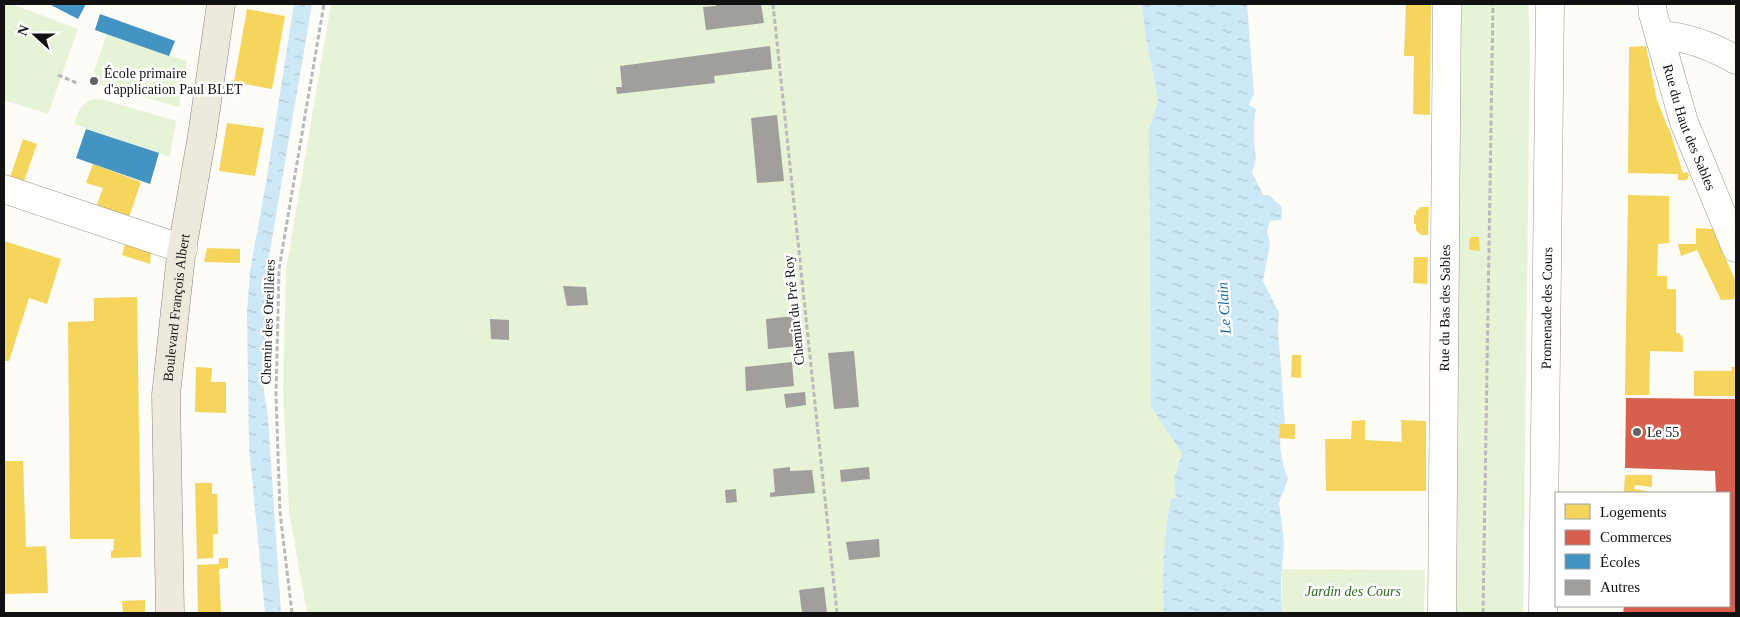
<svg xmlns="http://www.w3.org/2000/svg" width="1740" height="617" font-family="Georgia,serif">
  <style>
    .green { fill: #e7f3d7 }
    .water { fill: url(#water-ripples) }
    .homes { fill: #f6d55c }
    .shops { fill: #d6604d }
    .schools { fill: #4393c3 }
    .building { fill: #a19f9c }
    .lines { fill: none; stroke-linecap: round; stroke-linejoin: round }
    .minor-casing { stroke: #979795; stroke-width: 29 }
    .major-casing { stroke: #858482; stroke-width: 29 }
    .path { stroke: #b9b9b8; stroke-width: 3; stroke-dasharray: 5 2.5; stroke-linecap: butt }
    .minor { stroke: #fffffe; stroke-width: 28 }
    .major { stroke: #ede9dc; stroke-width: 28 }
    .poi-dot { fill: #646362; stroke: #fff; stroke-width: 2 }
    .labels { text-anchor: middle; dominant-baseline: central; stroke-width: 5; stroke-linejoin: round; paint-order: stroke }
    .poi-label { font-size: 14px; fill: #111; stroke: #fff; text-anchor: start }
    .street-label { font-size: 14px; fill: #111; stroke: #fff }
    .park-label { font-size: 14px; font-style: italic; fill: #2f6b1f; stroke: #fff }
    .water-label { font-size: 15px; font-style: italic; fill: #1768a6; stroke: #fff }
  </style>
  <defs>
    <pattern id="water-ripples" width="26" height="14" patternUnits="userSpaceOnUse" patternTransform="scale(1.25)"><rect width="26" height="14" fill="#cde8f7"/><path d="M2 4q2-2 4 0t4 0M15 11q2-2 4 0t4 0" fill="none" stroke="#afc6d3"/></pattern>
  </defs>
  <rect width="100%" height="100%" fill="#fdfcf7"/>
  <g class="green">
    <polygon points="4,4 12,4 78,29 48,114 4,100"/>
    <path d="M331 4H1142L1145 33 1158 101 1149 130 1151 406 1182 453 1174 478 1176 498 1170 500C1165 538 1161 575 1164 613H307L289 512 283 391 286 270Z"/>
    <polygon points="1459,4 1528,4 1530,47 1523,613 1452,613"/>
    <polygon points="107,34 187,61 179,107 100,85 94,71"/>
    <path d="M93 99 105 100 176 121 170 157 74 124C78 112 80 104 93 99Z"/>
    <polygon points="1282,569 1425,570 1424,613 1282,613"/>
  </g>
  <g class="water">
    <polygon points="294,4 312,4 266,274 268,311 263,385 268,417 281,613 265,613 249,446 247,312 250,271 266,183"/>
    <path d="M1142 4H1247L1254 93 1249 105 1256 109 1254 122V141L1256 159 1252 172 1263 195H1269L1282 207 1281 220 1270 221 1267 231 1270 244 1263 281 1279 313 1278 329 1285 424H1280C1279 443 1281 462 1288 479L1279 503 1284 542 1281 584 1282 613H1164C1161 575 1165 538 1170 500L1176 498 1174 478 1182 453 1151 407 1149 130 1158 101 1145 33Z"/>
  </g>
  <g class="homes">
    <polygon points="1406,4 1431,4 1430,115 1413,114 1414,56 1404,56"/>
    <polygon points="247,9 285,16 272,89 234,82"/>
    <polygon points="1646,46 1657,100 1668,128 1669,128 1683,173 1687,172 1689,175 1687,180 1678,180 1678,174 1628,173 1629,47"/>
    <polygon points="227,123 264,128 255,176 219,171"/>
    <polygon points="23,139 37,144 21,190 7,186"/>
    <polygon points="93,164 141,182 126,226 93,215 103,188 86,183"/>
    <polygon points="1628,195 1669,196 1669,243 1658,244 1657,276 1667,276 1667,289 1676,289 1676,333 1679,333 1683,338 1683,352 1650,351 1649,395 1625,395"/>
    <polygon points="1421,207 1429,207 1428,235 1421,235 1416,230 1416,224 1414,224 1414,215 1416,215 1416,211"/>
    <polygon points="1696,228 1713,229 1736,282 1736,299 1721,300 1697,250 1681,256 1678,244 1696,244"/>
    <polygon points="128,234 152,242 150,264 122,255"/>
    <polygon points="1470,237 1479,237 1480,251 1469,250"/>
    <polygon points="4,241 61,259 47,304 29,298 9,361 4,361"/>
    <polygon points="207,248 240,249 240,263 204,262"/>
    <polygon points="1414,257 1428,257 1427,284 1413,283"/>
    <polygon points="137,297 141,557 111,558 111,551 113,551 114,539 70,539 68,322 94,321 94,298"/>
    <polygon points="1292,355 1301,355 1301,378 1291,377"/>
    <polygon points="196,367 212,368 211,382 226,382 226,413 195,412"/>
    <polygon points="1731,367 1736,367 1736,396 1694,396 1694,371 1732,371"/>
    <polygon points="1365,420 1365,440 1402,442 1401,420 1426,421 1426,491 1326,491 1325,439 1351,439 1352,421"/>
    <polygon points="1280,424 1295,424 1295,439 1279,438"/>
    <polygon points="4,461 23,461 26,547 46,546 48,593 4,594"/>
    <polygon points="1625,475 1652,475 1652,487 1635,485 1634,489 1647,491 1647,493 1624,493"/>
    <polygon points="195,483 212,483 212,494 217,494 218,534 213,534 213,558 197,559"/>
    <polygon points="219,558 228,558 228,568 219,569 221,613 198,613 197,565 219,564"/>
    <polygon points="145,600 145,613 123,613 122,601"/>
  </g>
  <polygon class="shops" points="1626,398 1736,399 1736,613 1623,613 1624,606 1729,606 1729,493 1716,493 1715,471 1625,468"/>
  <g class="schools">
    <polygon points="49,4 86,4 78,19"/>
    <polygon points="100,14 175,41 169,56 95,30"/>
    <polygon points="86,129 159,153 150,184 76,158"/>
  </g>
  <g class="building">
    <polygon points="716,4 761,4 764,23 706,30 703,7 716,6"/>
    <polygon points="770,46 772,69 714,76 715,83 617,94 616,87 622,87 620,66"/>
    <polygon points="777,115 784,181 757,183 751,118"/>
    <polygon points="563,286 586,287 588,305 567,306"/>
    <polygon points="794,316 798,346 768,349 766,319"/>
    <polygon points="490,319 509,320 509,340 491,339"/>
    <polygon points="854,351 859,407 834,409 828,353"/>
    <polygon points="792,362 794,386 746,391 745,367"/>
    <polygon points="805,392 806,405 786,408 784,394"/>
    <polygon points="790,467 790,471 812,470 815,493 770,497 770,493 775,492 773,469"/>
    <polygon points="869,467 870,479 841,482 840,470"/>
    <polygon points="736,489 737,502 726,503 725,490"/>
    <polygon points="879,539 880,557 849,560 846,542"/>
    <polygon points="824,587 827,613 802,613 799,590"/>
  </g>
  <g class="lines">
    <g class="minor-casing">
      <g id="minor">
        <path id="s1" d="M1652 4 1653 14 1684 122 1736 248"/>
        <path d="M1660 35C1689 37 1712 46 1736 60"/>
        <polyline points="4,189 183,249"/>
        <path id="s2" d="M1442 613 1447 4"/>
        <path id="s3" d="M1543 613 1550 4"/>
      </g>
    </g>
    <g class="major-casing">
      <g id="major">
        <path id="s4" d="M170 613 166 395 181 255 202 136 221 4"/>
      </g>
    </g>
    <g class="path">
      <polyline points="773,4 837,613"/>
      <polyline points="58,75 77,83"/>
      <polyline points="292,613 280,512 276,396 279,269 324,4"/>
      <polyline points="1483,613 1493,4"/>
    </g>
    <use href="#minor" class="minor"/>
    <use href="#major" class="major"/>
  </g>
  <g class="poi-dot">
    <circle cx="94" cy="81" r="5"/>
    <circle cx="1637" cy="432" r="5"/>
  </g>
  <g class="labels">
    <g class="poi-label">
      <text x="104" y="73">École primaire<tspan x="104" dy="16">d'application Paul BLET</tspan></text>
      <text x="1647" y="432">Le 55</text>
    </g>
    <g class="street-label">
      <text stroke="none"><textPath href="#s1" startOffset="129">Rue du Haut des Sables</textPath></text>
      <text stroke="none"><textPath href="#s4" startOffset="306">Boulevard François Albert</textPath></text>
      <text stroke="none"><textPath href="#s3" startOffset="305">Promenade des Cours</textPath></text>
      <text stroke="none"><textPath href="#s2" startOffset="305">Rue du Bas des Sables</textPath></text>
      <text transform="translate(794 310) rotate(-96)">Chemin du Pré Roy</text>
      <text transform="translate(268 322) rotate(-88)">Chemin des Oreillères</text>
    </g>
    <g class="park-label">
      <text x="1353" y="591">Jardin des Cours</text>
    </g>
    <g class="water-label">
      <text transform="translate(1224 308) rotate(-94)">Le Clain</text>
    </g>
  </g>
  <rect width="1740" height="617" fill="none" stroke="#111111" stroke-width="10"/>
  <rect x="1555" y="492" width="175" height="115" fill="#ffffff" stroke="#a0a0a0"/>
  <rect x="1565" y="504" width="25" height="15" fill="#f6d55c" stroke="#a0a0a0"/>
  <text x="1600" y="517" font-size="15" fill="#111111">Logements</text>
  <rect x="1565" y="530" width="25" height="15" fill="#d6604d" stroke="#a0a0a0"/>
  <text x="1600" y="542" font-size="15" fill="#111111">Commerces</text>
  <rect x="1565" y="554" width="25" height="15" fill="#4393c3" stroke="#a0a0a0"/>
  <text x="1600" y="567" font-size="15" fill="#111111">Écoles</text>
  <rect x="1565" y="580" width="25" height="15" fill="#a19f9c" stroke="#a0a0a0"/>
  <text x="1600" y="592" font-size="15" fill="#111111">Autres</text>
  <g transform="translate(35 35) rotate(291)" stroke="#ffffff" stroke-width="4" paint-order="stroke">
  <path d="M0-4L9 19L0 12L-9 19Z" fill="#111111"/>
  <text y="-8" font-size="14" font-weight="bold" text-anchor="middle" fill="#111111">N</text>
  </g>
</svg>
